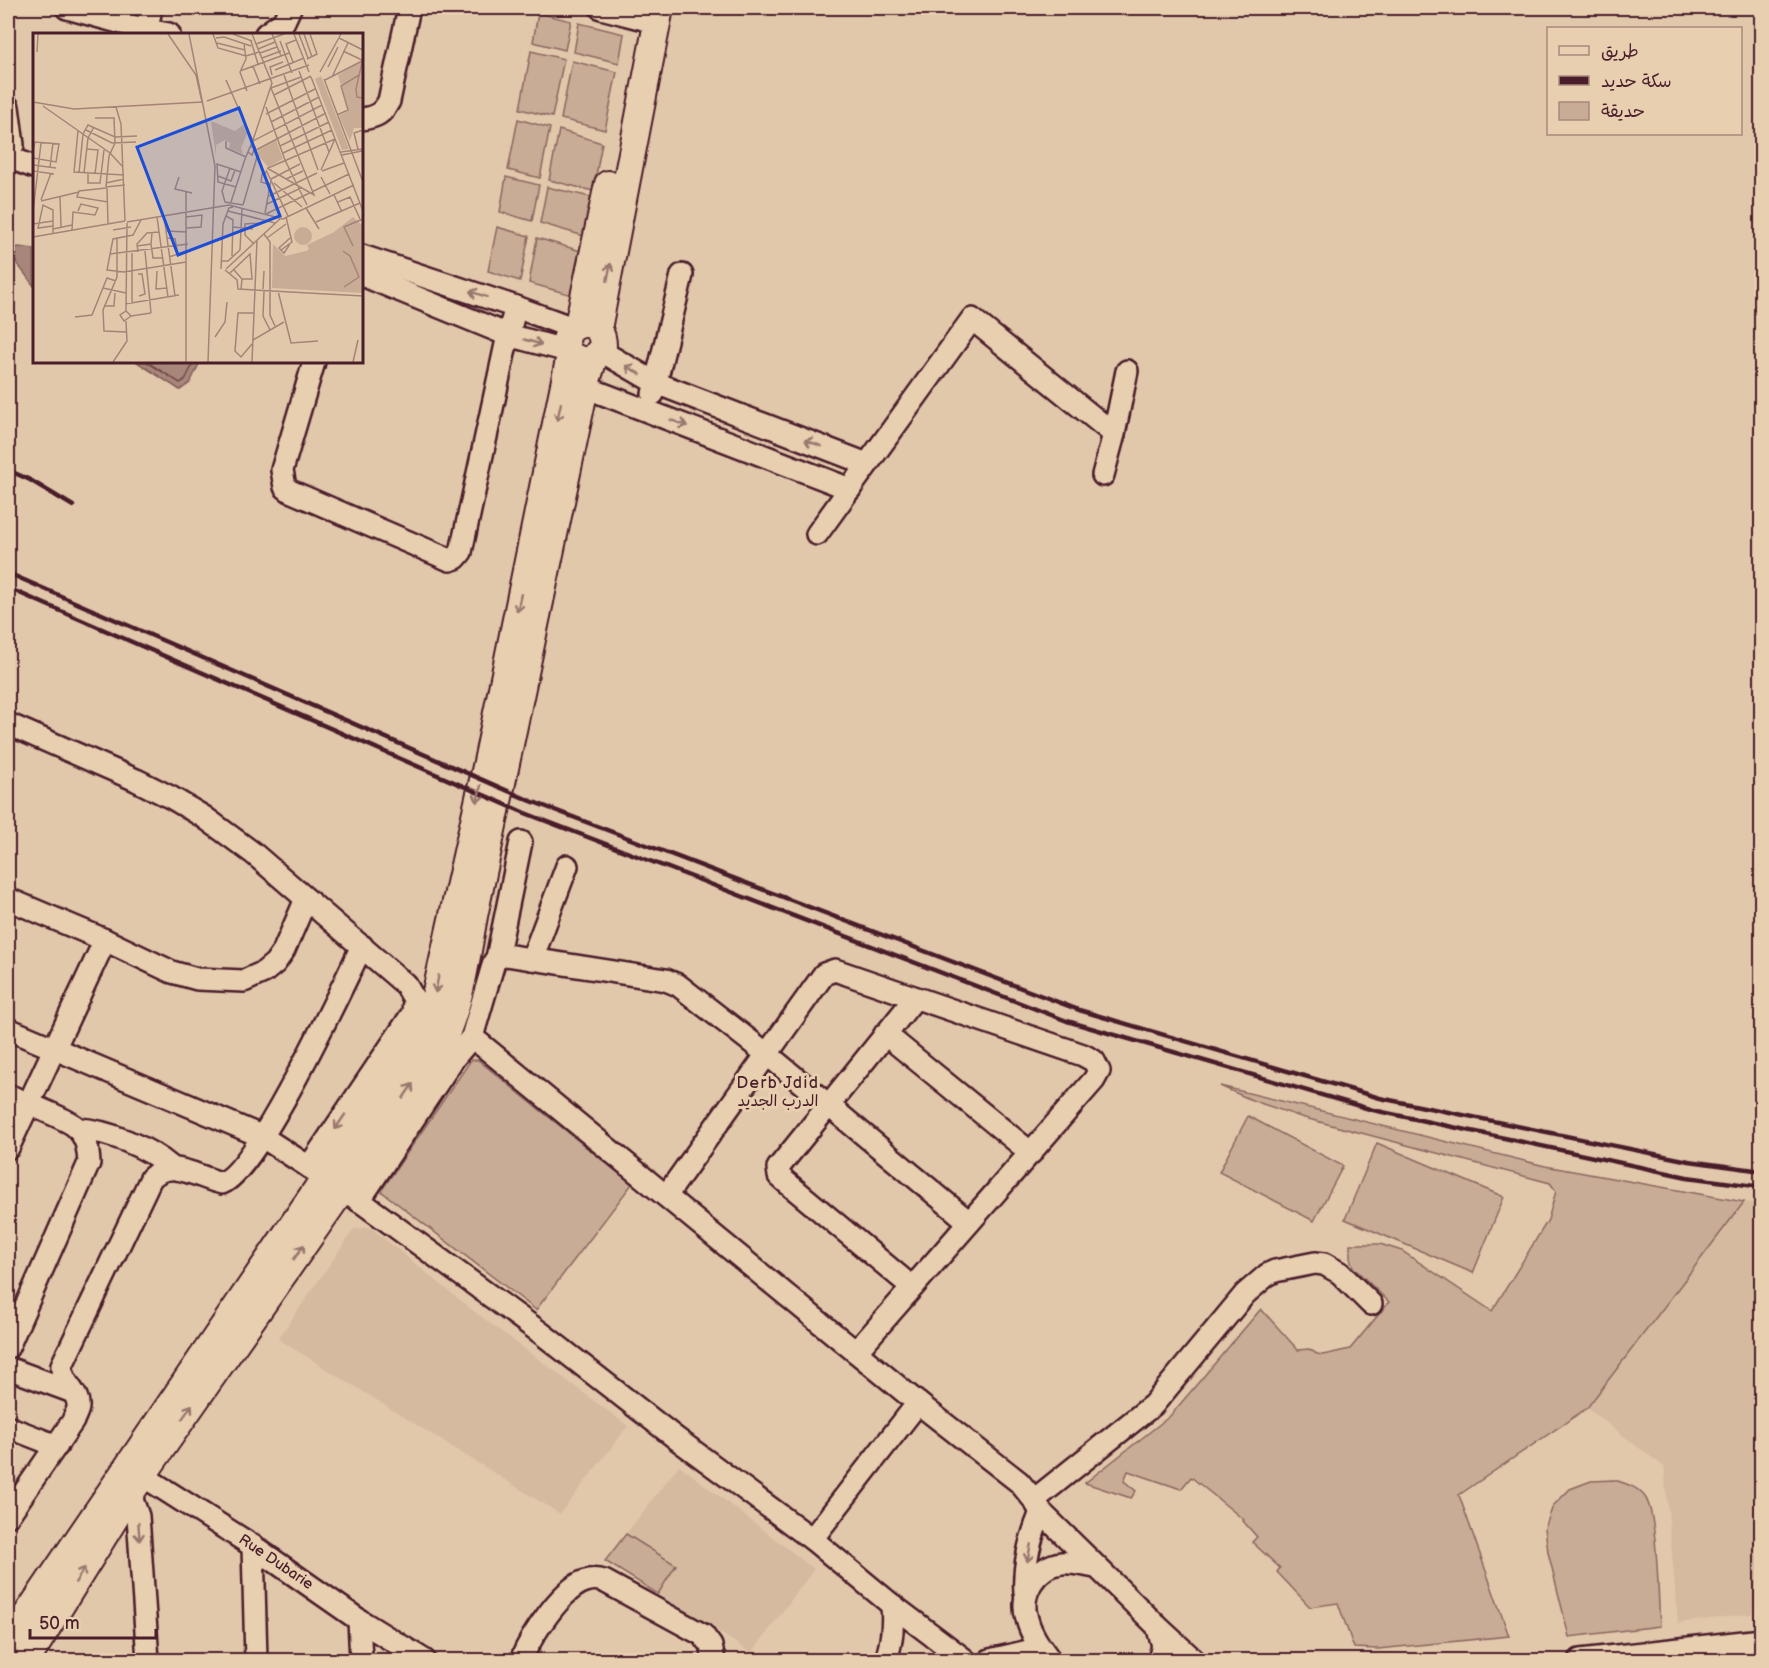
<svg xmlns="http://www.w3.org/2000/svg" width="1769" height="1668" font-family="'Balsamiq Sans','Playpen Sans Arabic',sans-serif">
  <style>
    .built { fill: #d5baa0 }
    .green { fill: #c9ac95; stroke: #8a6660; stroke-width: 1.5 }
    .water { fill: #a8877a; stroke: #825d5a; stroke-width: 1.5 }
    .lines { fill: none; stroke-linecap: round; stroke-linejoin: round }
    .shore { stroke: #70494b; stroke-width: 1.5 }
    .minor-casing { stroke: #4a1f2b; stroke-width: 26 }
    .major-casing { stroke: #4a1f2b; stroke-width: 30 }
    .minor { stroke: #e8cfb0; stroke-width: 21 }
    .major { stroke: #e8cfb0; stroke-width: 26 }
    .rail { stroke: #4a1f2b; stroke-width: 4.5 }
    .oneway { stroke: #99776e }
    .labels { text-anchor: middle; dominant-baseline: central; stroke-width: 6; stroke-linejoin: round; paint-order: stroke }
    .street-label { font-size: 15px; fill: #4a1f2b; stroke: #e8cfb0 }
    .neighbourhood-label { font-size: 16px; letter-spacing: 1.5px; fill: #4a1f2b; stroke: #e8cfb0 }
    .inset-road { fill: none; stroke: #a58478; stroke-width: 1.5 }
    .view { fill: #1d4ed8; fill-opacity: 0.15; stroke: #1d4ed8; stroke-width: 3 }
    .inset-edge { fill: none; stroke: #4a1f2b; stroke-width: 3 }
  </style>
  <rect width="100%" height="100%" fill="#e2c8ab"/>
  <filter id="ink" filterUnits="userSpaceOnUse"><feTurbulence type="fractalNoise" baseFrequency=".0167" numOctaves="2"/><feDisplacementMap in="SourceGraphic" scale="12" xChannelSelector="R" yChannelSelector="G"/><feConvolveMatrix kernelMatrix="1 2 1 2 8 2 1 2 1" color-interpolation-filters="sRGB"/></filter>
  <g filter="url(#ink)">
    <g class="built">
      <polygon points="1744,1202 1761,1205 1762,1566 1752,1614 1678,1623 1664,1467 1587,1408"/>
      <polygon points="370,1227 475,1312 628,1426 560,1514 278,1339 354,1229"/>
      <polygon points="679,1465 814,1569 752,1653 605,1561"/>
    </g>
    <g class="green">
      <polygon points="538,13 571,21 565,50 533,42"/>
      <polygon points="579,23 624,34 619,63 574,52"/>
      <polygon points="531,51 564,59 552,117 520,109"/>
      <polygon points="572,61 617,72 605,130 561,119"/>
      <polygon points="518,119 550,128 540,178 508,170"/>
      <polygon points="559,130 602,143 593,191 549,180"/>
      <polygon points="506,177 539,185 532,221 500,212"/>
      <polygon points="547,187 591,197 584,236 540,223"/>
      <polygon points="497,227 529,236 520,281 488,271"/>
      <polygon points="537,238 581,251 572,295 529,283"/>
      <polygon points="471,1060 478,1060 632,1184 536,1310 381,1191"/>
      <polygon points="1220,1086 1545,1166 1744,1202 1587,1408 1459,1495 1509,1636 1378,1649 1354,1648 1338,1603 1310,1607 1277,1572 1280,1568 1252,1542 1257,1537 1243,1521 1244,1520 1191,1477 1181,1489 1128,1471 1124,1481 1136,1491 1131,1498 1085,1483 1170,1416 1261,1309 1298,1350 1309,1349 1317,1354 1323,1355 1350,1349 1389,1302 1353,1267 1350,1258 1350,1244 1380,1244 1402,1251 1492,1311 1548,1220 1556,1191 1550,1183 1301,1117 1254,1101"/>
      <polygon points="1248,1116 1343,1166 1314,1221 1219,1172"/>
      <polygon points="1377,1143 1504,1197 1473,1273 1345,1219"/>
      <path d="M1614 1480C1625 1483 1638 1487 1645 1497 1658 1515 1658 1600 1660 1626L1569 1637 1548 1552 1545 1528 1553 1506 1570 1489 1591 1481Z"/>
      <polygon points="626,1534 676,1565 658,1594 605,1561"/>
    </g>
    <g class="water">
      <polygon points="18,247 34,249 34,286 13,258 13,251"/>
      <polygon points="137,362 200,362 190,383 180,390"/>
    </g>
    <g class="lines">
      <polyline class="shore" points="147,362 180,383 185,380 194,362"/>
      <g class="minor-casing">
        <g id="minor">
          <polyline points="67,8 147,30 169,34"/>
          <polyline points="601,8 644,19"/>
          <polyline points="146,34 151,8"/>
          <polyline points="266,34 284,21 290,8"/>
          <polyline points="8,107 13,145"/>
          <path d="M362 119C376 117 382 114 389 101L409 8"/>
          <polyline points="8,157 34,167"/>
          <polyline points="362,256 516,307 573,328"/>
          <polyline points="362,275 508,335 568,351"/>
          <polyline points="601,351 656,383 867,464"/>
          <polyline points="314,362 282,470 285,487 290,491 450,560 456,558 461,552 508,335 516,307"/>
          <polyline points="585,387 850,489"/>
          <polyline points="653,394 682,275"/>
          <polyline points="1103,475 1114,434 1127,371"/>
          <polyline points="817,534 972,319 1114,434"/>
          <polyline points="8,724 136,780 172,798 204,817 253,853 406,985 414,999 413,1013 309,1167"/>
          <polyline points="8,899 105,940 172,972 197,979 244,981 264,972 275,963 284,950 306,899"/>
          <polyline points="497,958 521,842"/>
          <polyline points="532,959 567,866"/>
          <polyline points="8,1029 261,1136 320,1174"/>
          <polyline points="885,1034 1031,1153"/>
          <polyline points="472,1037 918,1403 1019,1482 1034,1500 1041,1512 1157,1626 1163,1645 1159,1660"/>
          <path d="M8 1095C21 1101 70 1120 77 1128 87 1138 88 1149 89 1163L8 1347"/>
          <path d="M78 1129C107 1130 149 1148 171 1167"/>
          <polyline points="8,1148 105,940"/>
          <polyline points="349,1193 541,1333 677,1439 812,1539 892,1605 965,1660"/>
          <polyline points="666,1196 824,974 835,970 1083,1055 1094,1061 1099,1071 1094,1080 856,1352"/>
          <polyline points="359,1201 454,1058 472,1037 494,962 497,958 506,955 666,980 678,985 768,1055 969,1222"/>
          <polyline points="912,1287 786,1182 779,1176 778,1168 915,998"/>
          <polyline points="8,1368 73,1392"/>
          <polyline points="8,1427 57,1446"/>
          <polyline points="129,1467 253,1546 359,1620 424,1660"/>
          <polyline points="120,1487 130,1494 138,1516 148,1660"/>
          <polyline points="1034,1500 1153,1405 1245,1294 1267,1275 1275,1271 1315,1263 1324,1264 1340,1273 1371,1304"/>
          <path d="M8 1516 73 1421C74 1417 78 1411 78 1407 80 1392 60 1383 62 1365L151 1178C172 1157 198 1178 222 1183 257 1170 342 987 362 946"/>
          <polyline points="812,1539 918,1403"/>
          <polyline points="253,1546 256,1660"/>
          <path d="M1025 1593C1023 1566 1031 1536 1041 1512"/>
          <polyline points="359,1620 361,1660"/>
          <polyline points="1157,1626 1194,1660"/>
          <path d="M521 1660C530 1638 564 1583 590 1580 594 1579 600 1580 604 1581L703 1635 711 1646 714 1660"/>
          <path d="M886 1660C892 1642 894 1625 892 1605"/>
          <polyline points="990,1660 1041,1648"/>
          <path d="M1050 1660C1041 1648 1031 1635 1027 1619 1019 1595 1035 1566 1062 1563 1073 1562 1084 1565 1095 1567"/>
          <polyline points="1580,1660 1762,1640"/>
        </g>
      </g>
      <g class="major-casing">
        <g id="major">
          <polyline points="578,325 608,184"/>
          <polyline points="598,329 660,8"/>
          <polyline points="8,1642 413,1048 426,1024 433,1005 487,762 570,355"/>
          <path d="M27 1660 130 1494 343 1189 447 1031C462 994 467 955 474 916L585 387 594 358 603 346C603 309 552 323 570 355L583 361 594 358"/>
        </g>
      </g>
      <use href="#minor" class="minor"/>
      <use href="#major" class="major"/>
      <g class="rail">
        <polyline points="8,470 30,480 73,506"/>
        <polyline points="8,573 531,801 1079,1010 1380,1098 1689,1161 1762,1171"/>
        <polyline points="8,588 525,813 1067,1021 1373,1110 1687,1177 1762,1187"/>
      </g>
    </g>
    <defs><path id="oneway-shaft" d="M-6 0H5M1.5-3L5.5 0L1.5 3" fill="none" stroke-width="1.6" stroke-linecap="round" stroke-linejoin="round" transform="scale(1.5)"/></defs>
    <g class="oneway">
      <use href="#oneway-shaft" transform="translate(609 272) rotate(-79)"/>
      <use href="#oneway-shaft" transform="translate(478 294) rotate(-162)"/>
      <use href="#oneway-shaft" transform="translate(533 342) rotate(16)"/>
      <use href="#oneway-shaft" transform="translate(633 370) rotate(-150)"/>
      <use href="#oneway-shaft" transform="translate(559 412) rotate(102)"/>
      <use href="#oneway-shaft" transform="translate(679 423) rotate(21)"/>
      <use href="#oneway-shaft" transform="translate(813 443) rotate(-159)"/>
      <use href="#oneway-shaft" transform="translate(519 603) rotate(102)"/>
      <use href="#oneway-shaft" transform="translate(479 794) rotate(103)"/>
      <use href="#oneway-shaft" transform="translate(437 984) rotate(100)"/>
      <use href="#oneway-shaft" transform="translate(408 1091) rotate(-56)"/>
      <use href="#oneway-shaft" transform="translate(340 1122) rotate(124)"/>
      <use href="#oneway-shaft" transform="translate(299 1252) rotate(-55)"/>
      <use href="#oneway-shaft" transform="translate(187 1412) rotate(-55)"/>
      <use href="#oneway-shaft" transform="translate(139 1532) rotate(86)"/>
      <use href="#oneway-shaft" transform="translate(1029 1553) rotate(101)"/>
      <use href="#oneway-shaft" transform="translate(80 1575) rotate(-58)"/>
    </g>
  </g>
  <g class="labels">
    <g class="street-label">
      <text transform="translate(276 1562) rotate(34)">Rue Dubarie</text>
    </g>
    <g class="neighbourhood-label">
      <text x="778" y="1083">Derb Jdid<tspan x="778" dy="18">الدرب الجديد</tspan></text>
    </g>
  </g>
  <g transform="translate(33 33)">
    <rect width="330" height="330" fill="#e2c8ab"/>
    <path d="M330 27V95H321L317 108 306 83 315 78 305 42ZM288 43 316 116 309 117 282 46ZM178 88 202 98 210 92 214 101 208 115 210 121 196 115 197 110 192 107 183 112V123ZM243 107 250 126 235 134 224 121 225 117ZM320 184 330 193V260L239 255 240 211 252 223 273 218 276 216 274 212 301 199ZM261 203a9 9 0 1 1 18 0a9 9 0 1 1-18 0Z" fill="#c9ac95"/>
    <path class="inset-road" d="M156 1 182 133 175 329M180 1 185 15 213 23 226 19M200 1 219 8M219 1 239 50 220 107M239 1 248 23M261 1 276 39M266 1 275 25M271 1 279 24M183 5 191 4 218 13M306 5 330 17M218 8 225 31M247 8 259 40M184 10 212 17M211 11 213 26 207 39 214 58M223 11 251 1M225 16 242 9M310 18 329 27M4 19 5 1M227 20 244 14M229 25 248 18M330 25 323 56 324 64 330 65M274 26 284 21 277 1M260 29 253 11 263 7M220 33 227 51M295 34 305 14M242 37 271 25M207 38 256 20M266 38 296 119M287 39 308 1M239 42 237 34 250 29M251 42 285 137M278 44 330 178M299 44 315 10M291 46 330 149M193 47 219 106M292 47 329 28M238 55 268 44M241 62 278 43M174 68 276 32M0 69 41 76 169 69 163 42 135 1M10 73 77 120 90 134M83 74 88 91 92 188M233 74 252 127 274 172M233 81 282 56M304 82 315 77 308 53 326 42M62 85H81L82 110 76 123 73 154 92 152M238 89 286 64M53 97 79 110 103 109M45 98 41 139 91 142M193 108V115L213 124M247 113 296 89M217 114 220 108 289 72M54 116 65 117 62 141M325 116 321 100 330 97M223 117 293 80M0 118 2 109 26 111 23 129 0 125M308 119 330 116M250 120 299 97M309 122 329 118M0 132 23 135M17 134 20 110M197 135 189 158 192 169 210 172M234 135 281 162 238 55M235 135 302 106M233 137 255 183M288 137 302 106M0 138 21 141M289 138 311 130M234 139 229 141 228 149 238 152M46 140 50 101 55 92 82 104 104 103M51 140 55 105 61 94M55 140V150H67L71 117M185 143 198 148 202 137M146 144 142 156 159 160M288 144 297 161M238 146 267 131M253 146 270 138M73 150 91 146M241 150 269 174M203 154 185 149 184 131 208 139M73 155 46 158 44 164 75 169M74 155 75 191M301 162 309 179M27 163 28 194M236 163 284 140M8 167 18 140M8 168 46 159M198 169 212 126 217 114H222L219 122 215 119M305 169 317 164 327 186M234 171 268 155M210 172 224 124M273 175 286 196M153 178V159M195 178 242 190M0 179 8 110M232 180 238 147M233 181 316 141M131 183 142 263M193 183 200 187 199 223M124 184 135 264M153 184 169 182 168 194 154 195M108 187 100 202 80 206 74 237 91 239 153 229M94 189 196 172 250 186 321 152M283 189 327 170M0 191 20 188M200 194 220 196M20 196 39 192M39 197 40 179 62 182 65 175 48 171 45 178M80 197 98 194M133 198 154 199M20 200V177L10 172 5 195 20 193M231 201 237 209V282L242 293M0 204 92 188M134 205 142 206 145 223M234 205 253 191M84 206V244L70 277 71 298 93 299M118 211 120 225H130M221 211 212 202V191L229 190M257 211 251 220 246 215 257 205M104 213 118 211 119 200M320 213 311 194 330 186M248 217 259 209 253 184M112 218 118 280M310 218 317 223 326 244 311 254M105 219 104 211 114 200 126 199M99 220V270M77 221 155 211M136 224 154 218M188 228H195L207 217 209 176M188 236 190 191 196 175 200 174M193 236 248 185M192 237 204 247 205 256 330 263M201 237 209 246 208 256M124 238 123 256 134 255M197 240 217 221 219 246H209M105 241H109L112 261 106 263M70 255 93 260M230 256 231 238M231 258 230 283 237 297M245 258 258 310 285 308M92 271 146 262M72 273H81L82 260M93 278 87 282 91 288 98 283 93 278 94 190M98 283 118 280M42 284 59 282 74 245 83 248M182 304 192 289 194 269M220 307 251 289M219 311 208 324 202 318 205 280H221M80 329 94 308 93 288M153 329V180M219 329 224 207M320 329 325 307"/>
    <path class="view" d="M206 75 247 183 145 222 104 114Z"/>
    <rect width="330" height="330" class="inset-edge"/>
  </g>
  <rect width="1769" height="1668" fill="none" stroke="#e8cfb0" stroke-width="30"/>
  <rect x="15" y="15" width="1739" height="1638" fill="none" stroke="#4a1f2b" stroke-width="2" filter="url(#ink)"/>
  <rect x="1547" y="27" width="195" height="108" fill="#e8cfb0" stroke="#a9897b" stroke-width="1.5"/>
  <rect x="1559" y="46" width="30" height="9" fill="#e8cfb0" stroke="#a9897b" stroke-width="1.5"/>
  <text x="1601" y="57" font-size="18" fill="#4a1f2b">طريق</text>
  <rect x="1559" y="76" width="30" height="9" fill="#4a1f2b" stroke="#a9897b" stroke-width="1.5"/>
  <text x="1601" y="87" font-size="18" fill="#4a1f2b">سكة حديد</text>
  <rect x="1559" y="102" width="30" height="18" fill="#c9ac95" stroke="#a9897b" stroke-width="1.5"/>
  <text x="1601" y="117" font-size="18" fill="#4a1f2b">حديقة</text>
  <path d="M30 1629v9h126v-9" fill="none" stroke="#4a1f2b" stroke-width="3"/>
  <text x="39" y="1629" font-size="18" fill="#4a1f2b" stroke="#e8cfb0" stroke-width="4.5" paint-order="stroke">50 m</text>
</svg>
